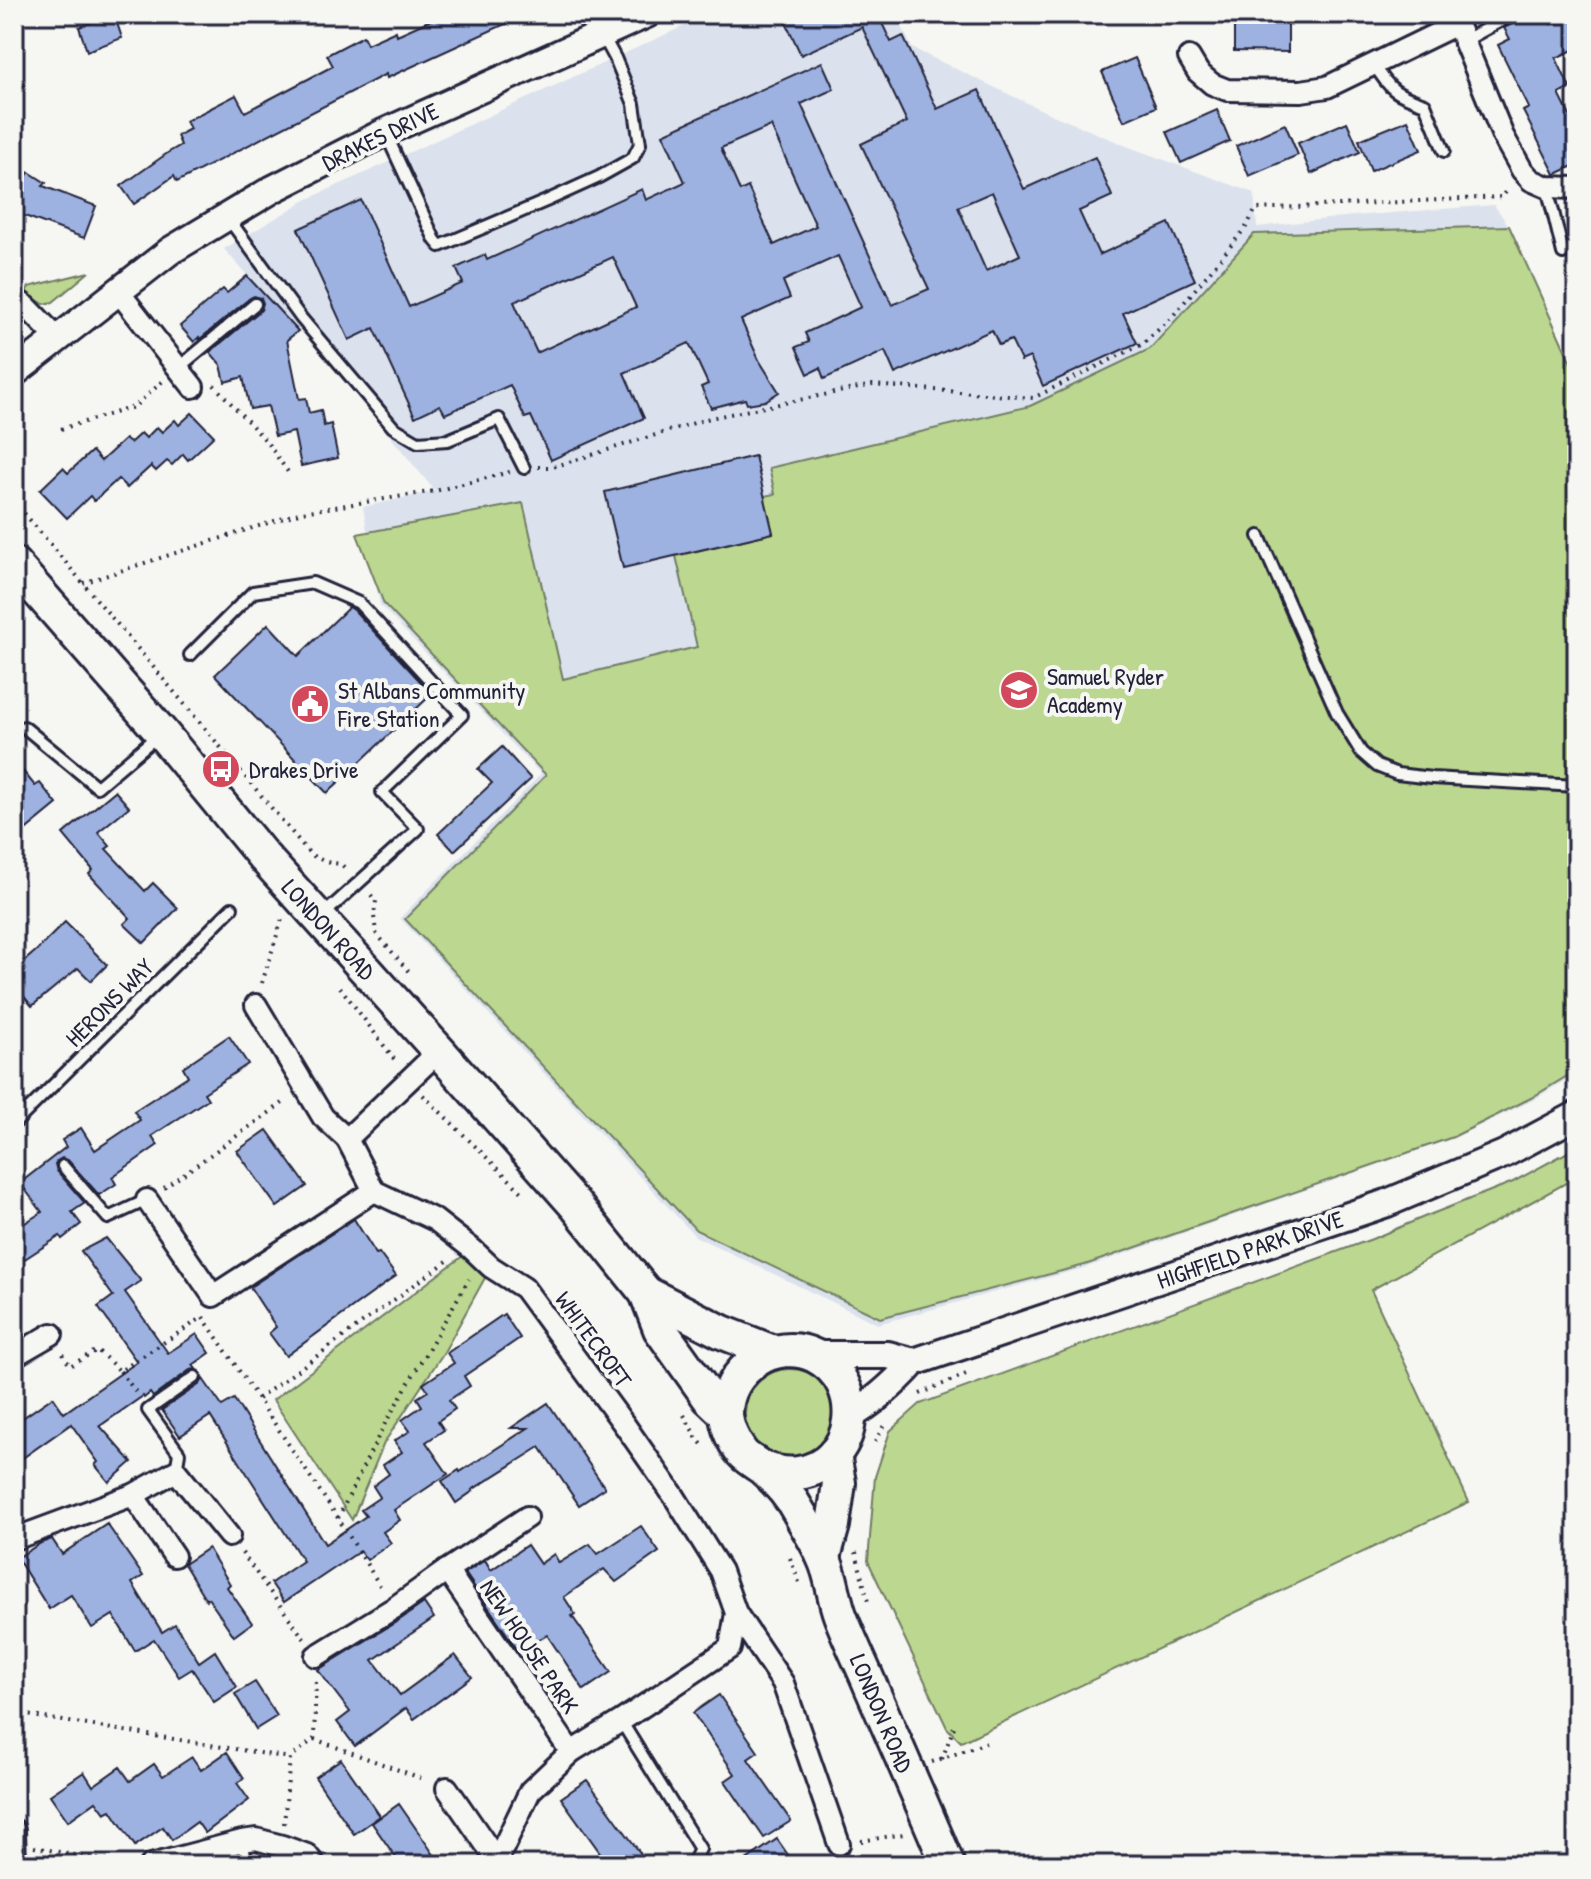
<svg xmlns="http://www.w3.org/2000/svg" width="1591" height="1879" font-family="'Patrick Hand',sans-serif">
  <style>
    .built { fill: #dbe2ed }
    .green { fill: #bcd78f; stroke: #6f7c65; stroke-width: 2 }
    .building { fill: #9db2e0; stroke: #22223b; stroke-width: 2; fill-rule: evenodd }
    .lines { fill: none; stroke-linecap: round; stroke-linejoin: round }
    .service-casing { stroke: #22223b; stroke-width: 16 }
    .minor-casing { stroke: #22223b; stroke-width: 26 }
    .tertiary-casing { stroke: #22223b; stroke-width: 32 }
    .primary-casing { stroke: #22223b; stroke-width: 38 }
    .path { stroke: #22223b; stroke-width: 4; stroke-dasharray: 2 6; stroke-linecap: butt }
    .service { stroke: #f6f6f2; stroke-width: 10 }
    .minor { stroke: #f6f6f2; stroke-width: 20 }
    .tertiary { stroke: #f6f6f2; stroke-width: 26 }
    .primary { stroke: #f6f6f2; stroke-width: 32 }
    .labels { text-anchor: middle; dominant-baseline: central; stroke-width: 8; stroke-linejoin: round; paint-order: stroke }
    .street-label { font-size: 24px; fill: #22223b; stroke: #f6f6f2 }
    .poi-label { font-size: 24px; fill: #22223b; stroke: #f6f6f2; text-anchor: start }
  </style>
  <rect width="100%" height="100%" fill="#f6f6f2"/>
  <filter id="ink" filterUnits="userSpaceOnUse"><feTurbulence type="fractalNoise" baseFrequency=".0125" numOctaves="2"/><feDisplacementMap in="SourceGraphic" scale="16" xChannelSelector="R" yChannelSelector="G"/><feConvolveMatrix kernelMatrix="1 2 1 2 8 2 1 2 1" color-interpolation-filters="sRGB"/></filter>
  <g filter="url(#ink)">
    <polygon class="built" points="710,14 896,14 912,48 1048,113 1129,147 1254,193 1257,227 1353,216 1494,205 1509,226 1577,376 1577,1073 1533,1100 1454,1138 1087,1267 878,1324 695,1236 400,918 541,774 380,605 363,507 435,491 301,328 270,355 213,354 194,342 180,326 223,289 227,293 247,275 224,249 306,200"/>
    <g class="green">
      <polygon points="1509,226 1577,376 1577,1070 1531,1098 1453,1137 1085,1265 880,1318 696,1230 405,919 546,775 384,604 357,534 523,503 563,679 697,647 676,556 773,533 764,496 775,494 769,468 1030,406 1150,349 1254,234"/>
      <polygon points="89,272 53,302 44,304 25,293 29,287"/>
      <polygon points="1577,1147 1577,1177 1371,1290 1469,1502 961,1742 947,1728 868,1561 875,1477 890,1431 920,1404 1372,1239 1424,1217 1513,1182"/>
      <polygon points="472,1249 491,1267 444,1352 384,1443 352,1520 273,1400"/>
      <circle cx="790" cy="1414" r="45"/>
    </g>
    <g class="building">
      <polygon points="114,14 122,38 87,51 79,27"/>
      <polygon points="431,14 527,14 387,78 386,74 177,182 174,176 134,204 121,186 169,152 181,145 177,136 190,129 186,121 236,95 245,112 333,66 327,55 363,36 367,44 396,31 397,35 433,19"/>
      <path d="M782 14H891L880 19 891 42 903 36 937 109 979 90 1024 189 1095 157 1112 196 1079 211 1099 255 1169 223 1195 280 1123 313 1137 343 1043 386 1030 357 1021 361 1011 340 999 345 992 330 895 374 885 351 824 379 820 368 808 374 796 347 809 342 805 333 861 307 838 256 783 281 790 298 741 320 759 360 779 392 765 401 747 404 745 399 711 408 701 387 708 384 689 343 624 373 644 418 551 460 531 416 525 418 510 385 445 414 440 405 415 417 374 328 349 340 298 229 361 200 409 307 463 283 456 268 485 255 487 260 642 189 646 200 685 182 663 134 822 62 834 89 801 104 892 305 929 289 861 144 907 122 862 27 801 55ZM771 126 816 226 774 245 748 187 740 191 721 148ZM992 192 1020 255 986 271 958 207ZM613 257 636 307 537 353 514 302Z"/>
      <polygon points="1521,14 1549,14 1551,24 1572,14 1577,14 1577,48 1556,58 1570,88 1559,94 1577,130 1577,164 1556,174 1555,174 1523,111 1529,108 1498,45 1510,39 1504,28 1518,21"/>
      <polygon points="1234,18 1288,19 1288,52 1234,51"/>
      <polygon points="1135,58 1156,107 1124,121 1102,72"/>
      <polygon points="1217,110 1230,141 1181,163 1167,132"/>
      <polygon points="1408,120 1421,150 1371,171 1359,140"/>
      <polygon points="1347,122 1360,152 1311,174 1298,143"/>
      <polygon points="1285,124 1298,155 1249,176 1236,146"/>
      <polygon points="29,172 46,183 43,186 96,206 84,238 14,212 14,196"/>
      <polygon points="247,276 298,331 287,340 299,399 306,398 309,413 321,410 324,426 331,424 338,458 301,466 294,432 275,436 268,406 250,409 243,377 225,382 221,365 210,352 261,310 263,303 261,298 254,296 250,298 200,339 199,337 194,342 180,326 223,289 227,293"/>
      <polygon points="192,413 214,436 188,460 183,454 172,465 167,461 156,471 151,466 127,488 118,479 94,501 90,496 67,518 40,490 63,468 68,473 92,451 101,461 125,439 130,443 141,433 146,438 157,427 162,432 175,420 179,425"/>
      <polygon points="755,456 773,533 623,568 605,492"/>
      <polygon points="349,607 354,610 432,694 327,793 215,675 268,624 298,656"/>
      <polygon points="502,747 531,779 454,851 438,834 492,783 478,769"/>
      <polygon points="14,760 35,786 40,783 57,804 23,832 14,821"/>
      <polygon points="115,791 129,807 98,832 110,846 106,849 145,891 153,883 178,908 144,943 124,924 130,918 89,874 93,870 63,834"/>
      <polygon points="65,922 107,965 91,981 78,968 32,1006 14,985 14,970 37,950"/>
      <polygon points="229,1036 248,1064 204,1093 208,1099 152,1136 158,1145 112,1177 116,1184 99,1195 68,1160 62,1158 57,1161 55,1164 57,1171 85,1203 72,1212 81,1224 62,1239 60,1236 14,1266 14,1230 42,1212 20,1183 66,1147 62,1140 81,1128 95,1150 140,1120 134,1111 188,1076 183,1067"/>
      <polygon points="267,1130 307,1186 277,1207 237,1151"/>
      <polygon points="354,1219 376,1254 379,1253 396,1276 286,1356 269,1333 276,1327 250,1287"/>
      <polygon points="106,1238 141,1281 125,1292 168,1353 197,1334 210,1353 193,1365 196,1369 190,1370 153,1397 150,1393 144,1398 143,1396 100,1426 132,1462 109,1482 95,1465 98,1462 71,1424 14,1464 14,1424 53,1397 64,1413 137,1362 98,1307 113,1296 81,1251"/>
      <polygon points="504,1314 520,1338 464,1376 470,1386 449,1400 455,1409 438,1421 444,1430 426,1442 448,1474 394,1510 400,1520 383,1532 391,1543 367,1560 360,1551 284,1602 271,1583 303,1561 210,1416 180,1436 162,1410 200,1384 203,1379 222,1406 234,1399 325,1544 366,1516 361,1510 380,1497 373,1486 389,1474 383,1465 402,1452 394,1441 410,1431 402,1420 422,1406 417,1398 428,1391 423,1384 454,1363 447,1353"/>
      <polygon points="548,1403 605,1488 579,1505 540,1447 472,1490 473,1491 456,1503 442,1481 459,1470 460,1472 528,1428 511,1428"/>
      <polygon points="107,1524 143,1576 132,1583 162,1632 175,1624 199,1662 215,1651 237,1687 214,1702 192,1669 179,1677 154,1639 135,1651 113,1615 92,1628 71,1595 49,1609 17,1558 41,1543 52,1539 62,1554"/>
      <polygon points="641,1526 659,1552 616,1582 604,1569 564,1597 575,1614 572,1616 611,1672 584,1690 547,1635 519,1652 465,1573 485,1560 491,1570 527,1545 540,1564 554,1554 559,1563 590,1544 598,1554"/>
      <polygon points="208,1548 230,1584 227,1587 252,1623 234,1636 208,1598 206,1600 184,1564"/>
      <polygon points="424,1603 434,1618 373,1660 400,1695 455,1655 472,1677 414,1719 406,1708 355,1746 337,1722 350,1712 318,1670 401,1619"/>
      <polygon points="255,1682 277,1716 256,1729 235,1694"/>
      <polygon points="719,1695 758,1752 748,1759 791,1821 764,1838 725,1781 735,1774 693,1713"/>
      <polygon points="227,1752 244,1778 237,1783 249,1800 205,1833 197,1822 172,1840 163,1827 135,1846 111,1810 105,1813 96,1801 68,1821 50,1795 84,1772 93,1786 120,1767 130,1781 154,1764 163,1776 192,1757 201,1770"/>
      <polygon points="341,1759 380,1816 354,1834 315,1777"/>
      <polygon points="587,1780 649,1865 609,1865 561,1798"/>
      <polygon points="399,1804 441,1865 401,1865 372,1823"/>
      <polygon points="777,1839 795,1865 739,1865"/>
    </g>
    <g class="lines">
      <g class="service-casing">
        <g id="service">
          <polyline points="1464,41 1513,14"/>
          <path d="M1374 64C1390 91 1396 94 1425 104L1444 151"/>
          <polyline points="386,134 435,240 440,246 546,201 599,177 633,158 640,144 634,104 615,58 603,36"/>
          <polyline points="1547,187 1563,253"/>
          <polyline points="228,218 301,318 393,427 418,442 448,440 499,419 524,468"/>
          <polyline points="177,369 255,304"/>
          <polyline points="1259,536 1337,713 1361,752 1377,766 1397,774 1432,778 1577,786"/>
          <polyline points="190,655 253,592 313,583 359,603 462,715 382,792 418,829 323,915"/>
          <polyline points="24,727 97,787 157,736"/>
          <polyline points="14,1124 232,908"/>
          <polyline points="63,1166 108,1218 147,1200"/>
          <polyline points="176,1471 179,1453 148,1410 195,1377"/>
          <polyline points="621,1721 700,1849 692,1865"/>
          <polyline points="242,1841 247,1865"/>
        </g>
      </g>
      <g class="minor-casing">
        <g id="minor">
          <polyline points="1453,14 1503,136 1522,170 1531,180 1547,187 1577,188"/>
          <polyline points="1189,57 1198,72 1212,84 1227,90 1301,91 1327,87 1457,24"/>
          <polyline points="118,291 193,387"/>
          <polyline points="14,298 27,307 57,338"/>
          <polyline points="256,1005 323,1117 347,1139"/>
          <polyline points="439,1051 347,1139 374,1191 435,1220 472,1249 491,1267 524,1288 626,1427 674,1496 721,1571 736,1613 730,1648 621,1721 571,1752 530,1791 495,1865"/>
          <polyline points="147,1200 213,1296 374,1191"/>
          <polyline points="14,1356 52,1334"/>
          <polyline points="133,1495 174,1556"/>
          <polyline points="14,1539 133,1495 176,1471 229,1536"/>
          <polyline points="447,1570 571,1752"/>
          <polyline points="736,1613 783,1683 839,1844"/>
          <polyline points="316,1656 394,1608 447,1570 527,1517"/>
          <polyline points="447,1788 500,1865"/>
          <polyline points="14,1830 15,1865"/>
          <polyline points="151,1865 242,1841 256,1839 282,1846 307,1855 315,1865"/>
        </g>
      </g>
      <g class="tertiary-casing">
        <g id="tertiary">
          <polyline points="14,373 170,251 273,189 385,132 647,14"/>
          <polyline points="813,1355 888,1355 914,1362"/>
          <path d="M850 1416C875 1402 895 1383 914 1362L1387 1203 1504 1154 1577 1115"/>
        </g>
      </g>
      <g class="primary-casing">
        <g id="primary">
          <polyline points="14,564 161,732 263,856 439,1051 577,1207 646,1293 660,1329 709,1398 726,1414"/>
          <polyline points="646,1293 722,1332 773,1352"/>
          <path d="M762 1468C774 1472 785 1475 798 1473 858 1465 868 1383 815 1356 775 1336 725 1370 726 1415 727 1428 734 1443 742 1453 747 1459 756 1463 762 1468 776 1480 791 1497 800 1514 807 1528 817 1542 823 1557 832 1575 833 1596 840 1615 849 1639 861 1663 871 1687 897 1747 923 1805 948 1865"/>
          <polyline points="824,1557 833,1525 839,1483 834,1454"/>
        </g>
      </g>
      <g class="path">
        <polyline points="214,385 266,441 288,472"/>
        <polyline points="61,429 134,407 163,381"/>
        <polyline points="538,467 553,467 710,418 873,385 1033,398 1143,344 1172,317 1212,269 1246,227 1256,209 1502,197 1509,188"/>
        <polyline points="14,501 311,855 326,862 341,864 348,871"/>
        <polyline points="83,583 302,512 435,491 510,472"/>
        <polyline points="371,895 376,901 374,916 376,933 409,972"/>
        <polyline points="262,983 282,919"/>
        <polyline points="340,987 397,1063"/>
        <polyline points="423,1095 525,1195"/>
        <polyline points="164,1188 287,1100"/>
        <polyline points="203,1317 338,1518 382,1589"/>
        <polyline points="63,1354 70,1366 97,1350 120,1371 203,1317"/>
        <polyline points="120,1371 138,1395"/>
        <polyline points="920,1394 971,1372"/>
        <polyline points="258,1399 450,1259"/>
        <polyline points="684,1415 696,1437 705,1448"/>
        <polyline points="875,1442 884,1425"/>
        <polyline points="338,1518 383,1427 469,1279"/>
        <polyline points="856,1552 868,1602"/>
        <polyline points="242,1553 305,1640"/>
        <polyline points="790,1558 801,1588"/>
        <polyline points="14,1713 290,1758"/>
        <polyline points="314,1739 426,1780"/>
        <polyline points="942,1759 954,1727"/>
        <polyline points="932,1762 986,1743"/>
        <polyline points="284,1824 290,1758 314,1739 316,1677"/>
        <polyline points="861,1841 904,1834"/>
        <polyline points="34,1847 126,1865"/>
      </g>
      <use href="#service" class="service"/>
      <use href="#minor" class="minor"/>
      <use href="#tertiary" class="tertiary"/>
      <use href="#primary" class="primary"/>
    </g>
  </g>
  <defs>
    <g id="school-disc" transform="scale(2)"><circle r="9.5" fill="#d1495b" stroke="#f6f6f2"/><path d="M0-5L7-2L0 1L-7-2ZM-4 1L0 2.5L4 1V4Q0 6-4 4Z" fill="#fff"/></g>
    <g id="civic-disc" transform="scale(2)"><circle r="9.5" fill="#d1495b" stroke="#f6f6f2"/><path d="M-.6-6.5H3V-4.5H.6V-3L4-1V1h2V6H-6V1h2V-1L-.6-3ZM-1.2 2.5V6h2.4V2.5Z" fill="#fff"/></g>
    <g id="bus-disc" transform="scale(2)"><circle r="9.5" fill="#d1495b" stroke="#f6f6f2"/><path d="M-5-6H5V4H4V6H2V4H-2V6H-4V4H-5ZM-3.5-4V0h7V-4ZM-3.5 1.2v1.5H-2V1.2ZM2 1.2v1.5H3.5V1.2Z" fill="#fff"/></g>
  </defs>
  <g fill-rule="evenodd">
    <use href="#school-disc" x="1019" y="690"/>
    <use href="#civic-disc" x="310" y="704"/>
    <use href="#bus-disc" x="221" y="769"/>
  </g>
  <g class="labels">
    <g class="street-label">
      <text transform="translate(380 136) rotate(-26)">DRAKES DRIVE</text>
      <text transform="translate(329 929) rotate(48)">LONDON ROAD</text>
      <text transform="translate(109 1002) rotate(-45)">HERONS WAY</text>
      <text transform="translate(1250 1249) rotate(-19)">HIGHFIELD PARK DRIVE</text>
      <text transform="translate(594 1339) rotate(54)">WHITECROFT</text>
      <text transform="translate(530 1646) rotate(56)">NEW HOUSE PARK</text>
      <text transform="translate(882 1713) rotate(67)">LONDON ROAD</text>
    </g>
    <g class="poi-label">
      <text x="1047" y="676">Samuel Ryder<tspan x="1047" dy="28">Academy</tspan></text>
      <text x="338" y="690">St Albans Community<tspan x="338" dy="28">Fire Station</tspan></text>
      <text x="249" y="769">Drakes Drive</text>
    </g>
  </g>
  <rect width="1591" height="1879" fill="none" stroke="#f6f6f2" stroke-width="48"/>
  <rect x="24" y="24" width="1543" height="1831" fill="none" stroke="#22223b" stroke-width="3" filter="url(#ink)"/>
</svg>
